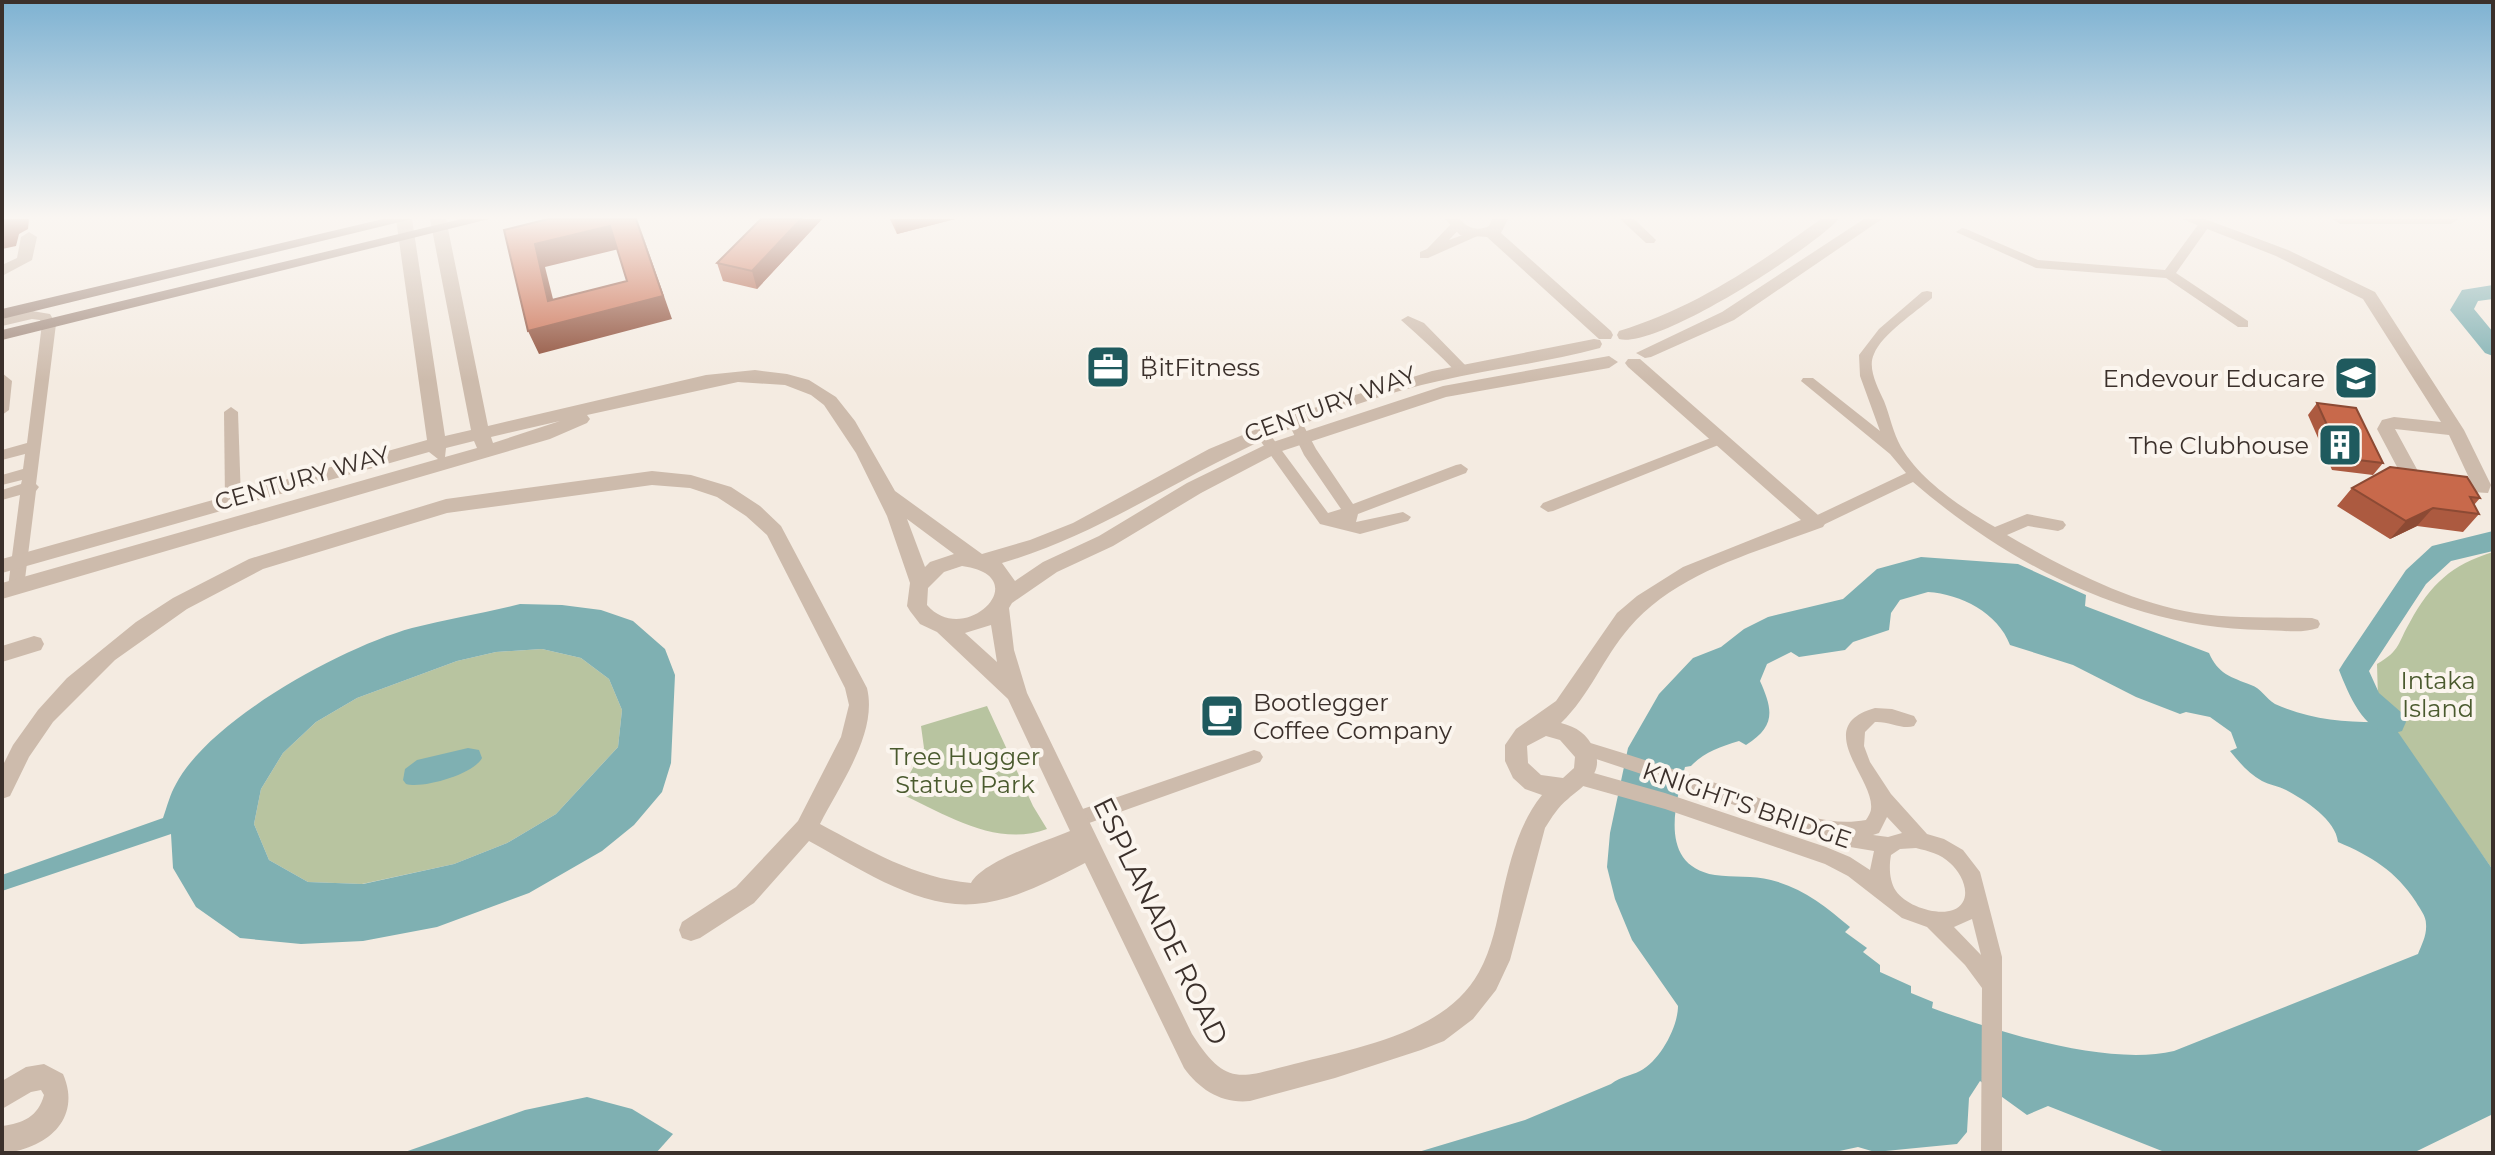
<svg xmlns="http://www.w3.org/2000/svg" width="2495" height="1155" font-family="Montserrat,sans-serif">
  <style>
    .green { fill: #b8c4a0 }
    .water { fill: #7fb0b2; fill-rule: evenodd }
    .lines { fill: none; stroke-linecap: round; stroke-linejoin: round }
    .canal { fill: #7fb0b2; fill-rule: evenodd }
    .service { fill: #cdbbac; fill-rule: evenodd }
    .minor { fill: #cdbbac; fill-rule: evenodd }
    .secondary { fill: #a18a7d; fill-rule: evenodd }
    .wall { fill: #ac5a40 }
    .shaded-wall { fill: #8c4a34 }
    .building { fill: #c8694b; stroke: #8c4a34; stroke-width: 2; fill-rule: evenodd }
    .labels { text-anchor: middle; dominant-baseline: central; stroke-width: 8; stroke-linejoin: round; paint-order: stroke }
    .poi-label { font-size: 24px; fill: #3b302b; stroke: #fbf5ee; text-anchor: start }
    .street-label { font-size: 24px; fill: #3b302b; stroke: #fbf5ee }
    .park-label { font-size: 24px; fill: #4a5a2e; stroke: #fbf5ee }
    .near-street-label { font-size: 28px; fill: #3b302b; stroke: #fbf5ee }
  </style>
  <rect width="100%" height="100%" fill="#f4ebe1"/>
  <g class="green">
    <path d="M2493 552V870L2406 747 2378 699 2377 664C2401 650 2397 644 2410 622 2431 584 2451 565 2493 552Z"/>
    <polygon points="542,649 581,658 609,679 622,710 618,747 556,814 507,843 454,864 362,884 308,882 269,860 254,824 261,789 283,753 316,722 357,698 457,661 496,652"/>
    <path d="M987 706 1033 806 1047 829C996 848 945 814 899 793L924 748 921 726Z"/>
  </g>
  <g class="water">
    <path d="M1921 557 2018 564 2086 595 2085 606 2209 653C2218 674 2231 677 2251 685 2261 688 2266 699 2275 704 2313 721 2351 723 2391 722L2493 870V1114L2413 1153H2167L2048 1106 2027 1115 1980 1081 1969 1098 1967 1132 1957 1144 1875 1152 1858 1147 1830 1153H1415L1525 1120 1611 1084C1622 1076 1630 1076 1640 1071 1660 1061 1678 1027 1678 1006L1632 940 1615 899 1607 867 1610 833 1628 748 1659 694 1693 658 1721 647 1744 629 1768 617 1843 599 1877 569ZM1928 592C1961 594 1998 613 2010 645L2073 665 2136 697 2180 714 2186 712 2210 717 2231 732 2237 748 2230 751C2239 762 2249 774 2262 781 2269 785 2279 786 2286 790 2305 800 2336 820 2338 842 2371 856 2396 871 2416 902 2420 909 2426 916 2426 924 2427 935 2422 944 2418 954L2174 1051C2107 1067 1996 1031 1932 1008L1933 1002 1911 993V986L1880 972V965L1863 952 1867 948 1845 932 1850 927C1825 906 1803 888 1771 880 1752 875 1734 878 1715 875 1658 865 1675 805 1685 767L1691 766C1704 752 1720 747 1739 741L1746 745C1776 726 1773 710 1760 681L1767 664 1791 652 1799 657 1845 650 1853 642 1889 630 1891 613 1900 600Z"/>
    <path d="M520 604 562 605 601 610 633 621 665 649 675 675 671 763 662 792 634 825 602 851 529 893 437 927 363 941 301 944 240 938 196 907 173 868 171 834 2 891V875L163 818C167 807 170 794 176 784 210 719 343 647 412 628 448 619 484 613 520 604ZM542 649 581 658 609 679 622 710 618 747 556 814 507 843 454 864 363 884 308 882 269 860 254 824 261 789 283 753 316 722 357 698 457 661 496 652Z"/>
    <path d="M468 748 479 750 482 758C474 774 423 789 406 784L403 780 405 769 417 760Z"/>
    <polygon points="587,1097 632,1109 673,1134 656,1153 402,1153 525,1110"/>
  </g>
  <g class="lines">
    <g class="canal">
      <polygon points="2493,285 2493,299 2478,301 2474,309 2493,332 2493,356 2485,353 2450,310 2462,290"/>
      <path d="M2493 531V551L2451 561 2426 584 2369 671 2379 693 2402 713 2406 722 2402 731C2367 742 2349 695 2339 670L2344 662 2406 570 2432 546Z"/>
    </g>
    <g class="service">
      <polygon points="1620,219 1634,219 1656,240 1654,243 1646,243"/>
      <polygon points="2204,221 2210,225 2176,273 2248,321 2248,327 2238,327 2166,278 2036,268 1956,232 1962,228 1966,229 2038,260 2165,270 2200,222"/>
      <polygon points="1456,222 1462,226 1449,240 1476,230 1482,234 1428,258 1420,258 1420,252 1427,249 1452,223"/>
      <path d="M1927 291 1932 292V298C1916 312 1882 334 1874 354 1867 368 1878 388 1884 401 1890 416 1893 433 1901 447 1921 481 1962 508 1995 527L2027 514 2063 521 2066 525 2063 529 2058 531 2028 526 2007 535C2064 568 2129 602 2195 613 2233 619 2273 617 2312 618L2318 620 2320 624 2318 628C2302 634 2280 630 2263 630 2134 629 2009 565 1913 482L1821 526H1811L1808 522 1811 518 1906 473 1890 454 1801 381 1803 378H1813L1880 431 1860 376 1859 355 1879 329 1922 292Z"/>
      <polygon points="32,311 50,314 56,324 36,484 39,487 36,491 24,587 16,593 8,587 20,495 2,500 2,490 21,484 22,480 2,485 2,475 23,469 25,454 2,460 2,450 27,443 42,324 40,320 32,319 2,326 2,318"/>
      <path d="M1408 316 1424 323 1467 367 1469 370 1467 373H1457C1439 354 1420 337 1401 320Z"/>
      <polygon points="2,373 12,381 9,410 2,415"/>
      <polygon points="231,407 238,412 241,500 233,505 225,500 224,412"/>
      <polygon points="1294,415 1299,417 1316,449 1353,504 1456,465 1461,464 1468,469 1466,473 1358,514 1356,522 1403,512 1411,517 1408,521 1360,534 1320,524 1254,432 1261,427 1266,429 1328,513 1341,509 1304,455 1287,420"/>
      <polygon points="1721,434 1726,436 1728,439 1726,442 1553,511 1548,512 1540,507 1543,503"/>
      <path d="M1875 708 1892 709 1914 716 1917 721 1914 726C1903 730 1888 721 1875 722L1865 732 1864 746 1870 762 1891 794 1927 834 1944 839 1963 850 1980 872 2002 957V1153L1981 1151 1982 988 1965 965 1927 927 1902 918 1848 876 1825 864 1665 809 1583 786 1577 783 1574 778 1577 773 1583 770 1665 793 1826 847 1850 857 1870 870 1874 851 1832 844 1830 838 1816 836 1729 803 1578 753 1575 748 1578 743 1584 741C1633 756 1682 772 1731 788 1776 802 1818 829 1866 820 1868 817 1871 812 1871 809 1875 779 1810 726 1875 708ZM1887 817 1902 833 1888 837 1873 835 1879 833ZM1916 848C1928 851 1941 854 1950 863 1963 874 1975 901 1953 910 1937 916 1906 906 1896 891 1889 881 1889 866 1891 855L1900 849ZM1972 919 1981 955 1954 927Z"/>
      <polygon points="1254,750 1260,752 1263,757 1260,762 1078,827 1071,825 1069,819 1071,813"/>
    </g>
    <g class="minor">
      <path d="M396 219H412L445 436 471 430 430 219H446L488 426 706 375 755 370 787 374 809 380 836 397 855 421 895 491 982 554 1030 540 1073 523 1209 449 1288 416 1432 371 1594 339 1600 340 1602 344 1600 348C1547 362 1492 369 1439 381 1393 391 1344 408 1300 425 1196 464 1109 532 1002 563L1015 581 1043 562 1099 536 1187 483 1267 444 1443 386 1609 356 1618 362 1609 368 1446 397 1279 452 1201 493 1113 546 1057 572 1012 603 1009 608 1014 650 1027 693 1192 1034C1226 1087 1239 1078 1294 1064 1356 1048 1446 1033 1479 972 1492 948 1497 922 1502 896 1510 861 1519 823 1542 795L1525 789 1513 778 1505 761V745L1516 729 1556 701 1617 613 1637 596 1683 567 1801 520 1628 367 1625 363 1628 359H1640L1826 522 1823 527C1757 552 1676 572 1629 628 1603 658 1590 695 1561 723 1577 727 1587 734 1594 749 1605 774 1584 785 1568 799 1558 807 1552 817 1545 828L1510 960 1496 990 1473 1019 1444 1041 1421 1050 1335 1078 1250 1101C1222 1104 1200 1090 1184 1068L1085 863C1051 880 1014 901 975 904 918 909 857 867 809 841L754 903 700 938 691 941 682 938 679 930 682 922 736 887 798 821 841 737 849 705 845 688 767 535 746 516 717 497 690 488 652 485 447 513 263 569 187 609 115 660 53 722 29 757 10 796 2 799V767L13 745 38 710 67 678 136 622 173 598 249 559 446 499 652 471 691 475 731 487 760 506 781 526 867 688C878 733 840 784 820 824 869 850 915 878 971 883 983 861 1046 841 1070 831L1008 699 937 632 920 624 910 611 907 606 910 583 887 516 856 453 824 405 811 395 785 385 738 382 587 415 590 419 587 423 550 439 2 599V583L438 459 429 452 2 573V559L427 440ZM560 421 493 443 491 437ZM474 441 477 448 445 457 446 448ZM907 519 954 554 930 562 925 567ZM962 566C1038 576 965 649 927 605L928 588 944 572ZM991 625 997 662 965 633ZM1546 736 1560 740 1575 757 1574 768 1563 778 1541 775 1528 763 1527 746Z"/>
      <path d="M1445 219H1460C1468 229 1478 231 1489 226L1492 219H1508L1501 233 1611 331 1613 335 1611 339H1599L1487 237 1460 235Z"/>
      <path d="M1821 219H1839C1811 249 1658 349 1619 339L1617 335 1619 331C1695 308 1757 265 1821 219Z"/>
      <polygon points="1864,219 1882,219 1734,320 1651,357 1645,358 1636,353 1722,312"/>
      <path d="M2182 219H2205L2288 250 2375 292 2464 430 2491 485 2488 493 2421 489 2405 482 2377 429 2382 420 2394 417 2441 422 2363 299 2276 256ZM2395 429 2449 435 2470 480 2419 473Z"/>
      <polygon points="2333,219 2458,219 2451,224 2340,224"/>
      <polygon points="29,232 37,237 32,260 2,276 2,265 17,258 21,237"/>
      <polygon points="34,636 41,638 44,644 41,650 2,662 2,646"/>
      <path d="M44 1064 63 1074C83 1120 45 1150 2 1153V1126C23 1123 38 1117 44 1095L41 1090 31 1092 2 1109V1081L26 1067Z"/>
    </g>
    <g class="secondary">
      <polygon points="383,219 412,219 2,319 2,309"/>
      <polygon points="461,219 489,219 2,340 2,330"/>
    </g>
  </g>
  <g class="wall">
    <polygon points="761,219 822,219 757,289 723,281 717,263"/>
    <polygon points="890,219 955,219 897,234"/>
    <polygon points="2317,403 2383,463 2373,475 2332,470 2308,415"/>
    <polygon points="2352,488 2480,498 2474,505 2479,514 2463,532 2417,526 2390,539 2337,506"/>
  </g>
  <g class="shaded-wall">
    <polygon points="2,219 29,219 28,229 19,234 16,246 2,249"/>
    <polygon points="637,219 672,319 539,354 528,331 548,301 535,244 610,226 619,249 545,267 559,323 663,296"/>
    <polygon points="801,219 822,219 757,289 752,271"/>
    <polygon points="894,219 955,219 897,234"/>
    <polygon points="2433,508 2417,526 2390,539 2406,521"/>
  </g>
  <g class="building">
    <path d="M548 219H636L663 296 528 331 504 230ZM610 226 627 281 548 301 535 244Z"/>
    <polygon points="761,219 801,219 752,271 717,263"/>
    <polygon points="2317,403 2356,408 2383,463 2342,458"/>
    <polygon points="2390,467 2467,477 2480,498 2470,497 2479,514 2433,508 2406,521 2352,488"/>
  </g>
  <linearGradient id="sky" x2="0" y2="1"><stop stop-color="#7eb2d2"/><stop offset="0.57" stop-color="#faf6f2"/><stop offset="1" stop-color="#faf6f2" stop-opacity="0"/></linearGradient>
  <rect width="2495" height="381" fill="url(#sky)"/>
  <defs>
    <g id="office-square" transform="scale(2.3)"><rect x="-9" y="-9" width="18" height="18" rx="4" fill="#1f5a5e" stroke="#fbf5ee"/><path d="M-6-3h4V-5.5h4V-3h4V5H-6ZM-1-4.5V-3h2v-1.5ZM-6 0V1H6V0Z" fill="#fff"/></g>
    <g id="school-square" transform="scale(2.3)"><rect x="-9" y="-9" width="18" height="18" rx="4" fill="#1f5a5e" stroke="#fbf5ee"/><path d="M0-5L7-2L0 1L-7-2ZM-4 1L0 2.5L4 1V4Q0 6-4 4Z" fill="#fff"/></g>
    <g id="building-square" transform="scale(2.3)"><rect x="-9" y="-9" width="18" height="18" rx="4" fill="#1f5a5e" stroke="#fbf5ee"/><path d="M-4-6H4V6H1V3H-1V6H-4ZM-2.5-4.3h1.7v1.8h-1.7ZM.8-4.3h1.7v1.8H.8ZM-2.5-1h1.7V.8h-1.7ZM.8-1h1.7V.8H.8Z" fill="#fff"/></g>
    <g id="cafe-square" transform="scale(2.3)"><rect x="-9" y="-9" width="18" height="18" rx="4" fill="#1f5a5e" stroke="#fbf5ee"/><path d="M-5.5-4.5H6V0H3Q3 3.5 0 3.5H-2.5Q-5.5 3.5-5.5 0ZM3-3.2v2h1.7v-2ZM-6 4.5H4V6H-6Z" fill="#fff"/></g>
  </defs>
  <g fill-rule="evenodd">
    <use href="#office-square" x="1108" y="367"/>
    <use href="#school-square" x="2356" y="378"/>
    <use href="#building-square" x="2340" y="445"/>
    <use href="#cafe-square" x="1222" y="716"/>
  </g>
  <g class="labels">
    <g class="poi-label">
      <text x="1139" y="367">₿itFitness</text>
      <text x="2325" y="378" text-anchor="end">Endevour Educare</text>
      <text x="2309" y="445" text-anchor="end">The Clubhouse</text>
      <text x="1253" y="702">Bootlegger<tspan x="1253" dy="28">Coffee Company</tspan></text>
    </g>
    <g class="street-label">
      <text transform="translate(1330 404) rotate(-20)">CENTURY WAY</text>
      <text transform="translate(302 478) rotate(-16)">CENTURY WAY</text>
      <text transform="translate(1747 805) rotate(19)">KNIGHT'S BRIDGE</text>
    </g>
    <g class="park-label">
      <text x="2438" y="680">Intaka<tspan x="2438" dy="28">Island</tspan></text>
      <text x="965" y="756">Tree Hugger<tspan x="965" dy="28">Statue Park</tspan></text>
    </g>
    <g class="near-street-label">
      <text transform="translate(1161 921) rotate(64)">ESPLANADE ROAD</text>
    </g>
  </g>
  <rect width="2495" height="1155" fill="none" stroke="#3b302b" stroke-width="8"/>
</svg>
